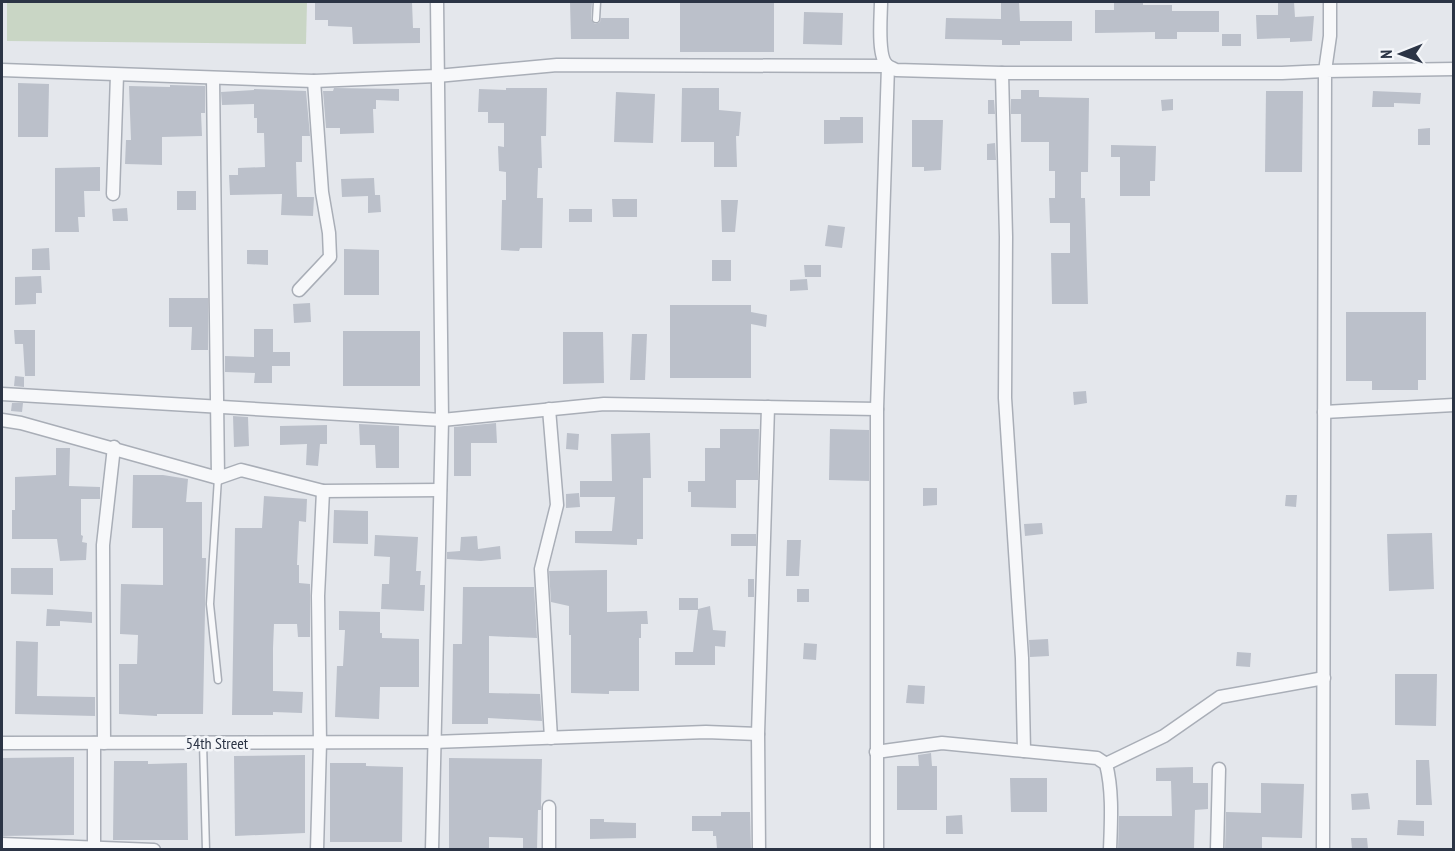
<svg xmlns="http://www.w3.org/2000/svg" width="1455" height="851" font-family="'PT Sans Narrow',sans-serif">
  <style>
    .green { fill: #c9d6c5 }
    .building { fill: #bbc0ca }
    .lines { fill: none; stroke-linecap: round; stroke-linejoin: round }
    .service-casing { stroke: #a9aeb7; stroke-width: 9 }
    .minor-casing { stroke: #a9aeb7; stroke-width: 15 }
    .service { stroke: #f7f8fa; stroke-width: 6 }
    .minor { stroke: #f7f8fa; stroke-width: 12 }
    .labels { text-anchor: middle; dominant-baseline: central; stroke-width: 5; stroke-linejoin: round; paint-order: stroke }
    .street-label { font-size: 16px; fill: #2b3445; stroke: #f4f6f9 }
  </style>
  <rect width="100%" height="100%" fill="#e4e7ec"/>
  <polygon class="green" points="7,2 307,2 306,44 7,41"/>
  <g class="building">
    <polygon points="328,2 412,2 413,28 420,28 420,43 353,44 352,27 328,26 328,20 315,20 315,3"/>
    <polygon points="570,2 592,2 591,19 595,24 600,22 601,18 629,18 629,39 571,39"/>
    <rect x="680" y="2" width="94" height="50"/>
    <polygon points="1001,2 1019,2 1020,21 1072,21 1072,41 1020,41 1020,45 1002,45 1002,40 945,39 946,18 1001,19"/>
    <polygon points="1114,2 1143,2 1143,5 1172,5 1172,11 1219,11 1219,32 1177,32 1177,39 1155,39 1155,32 1095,33 1095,10 1114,10"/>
    <polygon points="1278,2 1294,2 1295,17 1314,16 1312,41 1290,42 1290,38 1257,39 1256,15 1278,15"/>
    <polygon points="804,12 843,13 842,45 803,44"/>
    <rect x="1222" y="34" width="19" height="12"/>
    <polygon points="18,83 49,84 48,137 18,137"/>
    <polygon points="170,85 205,86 205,113 201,113 202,136 162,137 162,165 125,164 126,140 131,140 129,86 170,87"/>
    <polygon points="334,88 399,89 399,101 376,100 376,109 373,109 374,133 340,134 340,128 326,128 323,91 333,91"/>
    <polygon points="506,88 547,88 546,136 541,136 542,168 538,168 537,198 543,198 542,248 520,248 519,251 501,250 502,200 506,200 506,172 499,171 498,146 504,147 504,123 488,123 488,112 478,112 479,89 506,90"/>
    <polygon points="682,88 719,88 719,110 741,112 739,136 736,136 737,167 714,167 714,142 681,142"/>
    <polygon points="254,89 306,91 310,136 302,136 302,162 296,162 297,197 314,197 313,216 281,215 282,194 230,195 229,175 238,175 238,168 265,167 264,133 257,133 257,118 254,118 254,104 222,105 221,92 254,90"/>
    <polygon points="1021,90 1039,90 1039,97 1089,98 1088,172 1081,172 1081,198 1085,198 1088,304 1052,304 1051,253 1070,253 1070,223 1050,223 1049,198 1055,198 1055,171 1049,171 1049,142 1021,142 1021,114 1011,114 1011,99 1021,99"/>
    <polygon points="1266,91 1303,91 1302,172 1265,172"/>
    <polygon points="1373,91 1421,93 1420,104 1394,103 1394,107 1372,107"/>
    <polygon points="616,92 655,94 653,143 614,142"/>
    <polygon points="1173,99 1173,110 1162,111 1161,100"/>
    <polygon points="988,100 994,100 995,114 988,114"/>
    <polygon points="840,117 863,117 863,143 824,144 824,120 840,120"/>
    <polygon points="912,120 943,120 941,170 924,171 924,167 912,167"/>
    <polygon points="1430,128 1430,145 1418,145 1418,129"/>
    <polygon points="995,143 996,160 987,160 987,144"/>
    <polygon points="1111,145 1156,146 1155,181 1150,181 1150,196 1120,196 1120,157 1111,157"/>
    <polygon points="100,167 100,191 84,191 85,217 78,217 79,232 55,232 55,168"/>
    <polygon points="374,178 375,195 380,195 381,212 368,213 368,196 342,197 341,179"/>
    <rect x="177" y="191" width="19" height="19"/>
    <polygon points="612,199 637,199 637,217 613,217"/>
    <polygon points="721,200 738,200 735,232 722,232"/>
    <polygon points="127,208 128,221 113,221 112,209"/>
    <rect x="569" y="209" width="23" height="13"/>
    <polygon points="828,225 845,227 842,248 825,246"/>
    <polygon points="49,248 50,270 32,270 32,249"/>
    <polygon points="344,249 379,250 379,295 344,295"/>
    <polygon points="247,250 268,250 268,265 247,264"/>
    <rect x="712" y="260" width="19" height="21"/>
    <polygon points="804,265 821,265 821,277 805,277"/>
    <polygon points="41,276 42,293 36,293 36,304 15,305 15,277"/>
    <polygon points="807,279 808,290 790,291 790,280"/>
    <polygon points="169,298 208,298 208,350 191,350 192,327 169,327"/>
    <polygon points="310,303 311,322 294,323 293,304"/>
    <polygon points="670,305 751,305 751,312 767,315 766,327 751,324 751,378 670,378"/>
    <polygon points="1346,312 1426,312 1426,380 1418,380 1418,390 1372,390 1372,381 1346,381"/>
    <polygon points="254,329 273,329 273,352 290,352 290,366 272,366 272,383 254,383 255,373 225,372 225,356 254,357"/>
    <polygon points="14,330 35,330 35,376 25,376 23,344 15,344"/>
    <rect x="343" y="331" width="77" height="55"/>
    <polygon points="563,332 603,332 604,383 563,384"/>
    <polygon points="632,334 647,334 645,380 630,380"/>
    <polygon points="15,376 24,377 24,387 14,386"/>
    <polygon points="1086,391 1087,403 1074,405 1073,392"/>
    <polygon points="12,403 23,403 22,412 11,411"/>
    <polygon points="233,416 248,417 249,446 234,447"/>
    <polygon points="496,423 497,443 471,443 471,476 454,476 454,427"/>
    <polygon points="359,424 399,426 399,468 376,468 375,445 360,445"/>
    <polygon points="327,425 327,444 320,444 318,466 306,465 307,444 280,445 280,426"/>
    <polygon points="720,429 759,429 758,480 736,480 736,508 691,507 691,492 688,492 688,481 705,481 705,448 720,448"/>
    <polygon points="830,429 869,430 869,481 829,480"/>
    <polygon points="567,433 579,434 578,450 566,449"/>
    <polygon points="650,433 651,478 643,478 643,539 637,539 637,545 575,543 575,531 612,531 615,497 580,497 580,481 612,481 611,434"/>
    <polygon points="56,448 70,448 69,486 100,487 100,499 81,499 81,535 83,536 82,542 87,543 86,560 60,561 57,539 12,539 12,510 15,510 15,477 56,475"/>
    <polygon points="133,475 163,475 188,479 186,502 202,502 202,558 206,558 203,714 157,714 157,716 119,714 119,664 137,664 138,635 120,634 121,584 163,585 163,528 132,528"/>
    <polygon points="923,488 937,488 937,505 923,506"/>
    <polygon points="579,493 580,507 566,508 566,494"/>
    <polygon points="1286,495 1297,495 1296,507 1285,506"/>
    <polygon points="264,496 307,499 306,522 299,521 297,565 299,565 299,583 310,584 310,637 298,637 297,624 274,624 273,648 273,691 303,692 302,713 273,712 273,715 232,715 235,528 262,528"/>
    <polygon points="334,510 368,511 368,544 333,543"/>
    <polygon points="1042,523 1043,534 1025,536 1024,524"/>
    <polygon points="1432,533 1434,589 1389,591 1387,534"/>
    <rect x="731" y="534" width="25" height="12"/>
    <polygon points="375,535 418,537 416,571 421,571 420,585 425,585 424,611 381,609 382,584 389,584 390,557 374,556"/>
    <polygon points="477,536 478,549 500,546 501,559 481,561 447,559 447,552 460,551 461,537"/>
    <polygon points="787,540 801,540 799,576 786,576"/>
    <polygon points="11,568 53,568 53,595 11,594"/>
    <polygon points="607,570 607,612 647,611 648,624 641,624 641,638 639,638 639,691 609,691 609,694 571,693 571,635 569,635 569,606 551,602 549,571"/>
    <rect x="748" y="579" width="6" height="18"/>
    <polygon points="463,587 534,587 537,638 489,636 489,693 540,694 542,721 488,718 488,724 452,724 453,644 462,644"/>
    <rect x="797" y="589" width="12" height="13"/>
    <polygon points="679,598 698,598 698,609 710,606 713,630 726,631 725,647 715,646 715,665 675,665 675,652 693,652 698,610 679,610"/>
    <polygon points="47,609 92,612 92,623 60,621 60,626 46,626"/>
    <polygon points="339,611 380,612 380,633 382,633 382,638 419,639 419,687 380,687 379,719 335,717 337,666 343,666 345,630 339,630"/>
    <polygon points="1048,639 1049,656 1030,657 1029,640"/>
    <polygon points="16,641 38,642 37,696 95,697 95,716 15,714"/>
    <polygon points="804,643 817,644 816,660 803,659"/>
    <polygon points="1237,652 1251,653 1250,667 1236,666"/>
    <polygon points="1395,674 1437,674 1436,726 1395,725"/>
    <polygon points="908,685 925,686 924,704 906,703"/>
    <polygon points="931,753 932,766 937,766 937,810 897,810 897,766 919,766 918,755"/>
    <polygon points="305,755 305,833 235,836 234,756"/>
    <polygon points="74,757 74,835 2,836 2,758"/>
    <polygon points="449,758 542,759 541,805 541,810 538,810 537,849 523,849 523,838 489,837 489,849 449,849"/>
    <polygon points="1416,760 1429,760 1432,805 1416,805"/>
    <polygon points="114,761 148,761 148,764 187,763 188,840 113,840"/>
    <polygon points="330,763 366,763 366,766 403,767 402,842 330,842"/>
    <polygon points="1193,767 1193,783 1208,783 1208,809 1195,810 1194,849 1118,849 1119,816 1172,816 1171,781 1156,781 1156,768"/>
    <polygon points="1010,778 1047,778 1047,812 1011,812"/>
    <polygon points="1261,783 1304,784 1302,838 1262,837 1262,849 1225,849 1226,812 1261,813"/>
    <polygon points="1368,793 1370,809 1352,810 1351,794"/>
    <polygon points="721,812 750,812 751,849 717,849 716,836 713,836 713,831 692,831 692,816 721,816"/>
    <polygon points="962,815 963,834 946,834 946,816"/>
    <polygon points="590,819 604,819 604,822 636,823 636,838 590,839"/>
    <polygon points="1398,820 1424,821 1424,836 1397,835"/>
    <polygon points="1351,838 1367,838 1368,849 1352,849"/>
  </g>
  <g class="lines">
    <g class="service-casing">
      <g id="service">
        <polyline points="596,19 597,2"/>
        <polyline points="218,680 210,604 218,478"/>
        <polyline points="203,743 206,850"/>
      </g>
    </g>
    <g class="minor-casing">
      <g id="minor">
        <path d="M881 2C881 15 877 56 887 65 888 67 895 69 896 70L1002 73H1282L1325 71 1330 36V2"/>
        <polyline points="2,70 314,81 437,76 557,65 888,66 877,409 877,850"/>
        <polyline points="1002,73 1006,237 1005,398 1022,658 1024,751"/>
        <polyline points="213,78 218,478"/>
        <polyline points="113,194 117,75"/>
        <polyline points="299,290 330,257 329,233 322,192 314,81"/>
        <polyline points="2,394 442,420 604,404 877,409"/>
        <polyline points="549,409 557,505 541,569 551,738"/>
        <polyline points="1324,412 1454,405"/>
        <polyline points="2,420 21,423 218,478 241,470 323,491 440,490"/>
        <polyline points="2,743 433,742 706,732 758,734"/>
        <polyline points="104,743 103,545 114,447"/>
        <path d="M876 752 942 743 1097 758 1106 764C1113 791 1111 822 1110 850"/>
        <polyline points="1106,764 1164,736 1220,697 1324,678"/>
        <polyline points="2,844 154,850"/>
        <polyline points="94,848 94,743"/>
        <polyline points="317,850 320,743 318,596 323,491"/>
        <polyline points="432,850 442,420 437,2"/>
        <polyline points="549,850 549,807"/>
        <polyline points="759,850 758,734 768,407"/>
        <polyline points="1217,850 1219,769"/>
        <polyline points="1323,850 1325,71 1454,69"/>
      </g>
    </g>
    <use href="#service" class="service"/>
    <use href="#minor" class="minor"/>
  </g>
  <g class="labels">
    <g class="street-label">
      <text x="217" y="743">54th Street</text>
    </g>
  </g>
  <rect width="1455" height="851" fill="none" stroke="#2b3445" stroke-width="6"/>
  <g transform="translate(1401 54) rotate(269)" stroke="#f4f6f9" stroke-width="4.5" paint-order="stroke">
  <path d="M0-4.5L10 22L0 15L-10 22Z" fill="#2b3445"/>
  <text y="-9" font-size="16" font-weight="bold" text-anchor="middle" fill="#2b3445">N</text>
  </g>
</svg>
